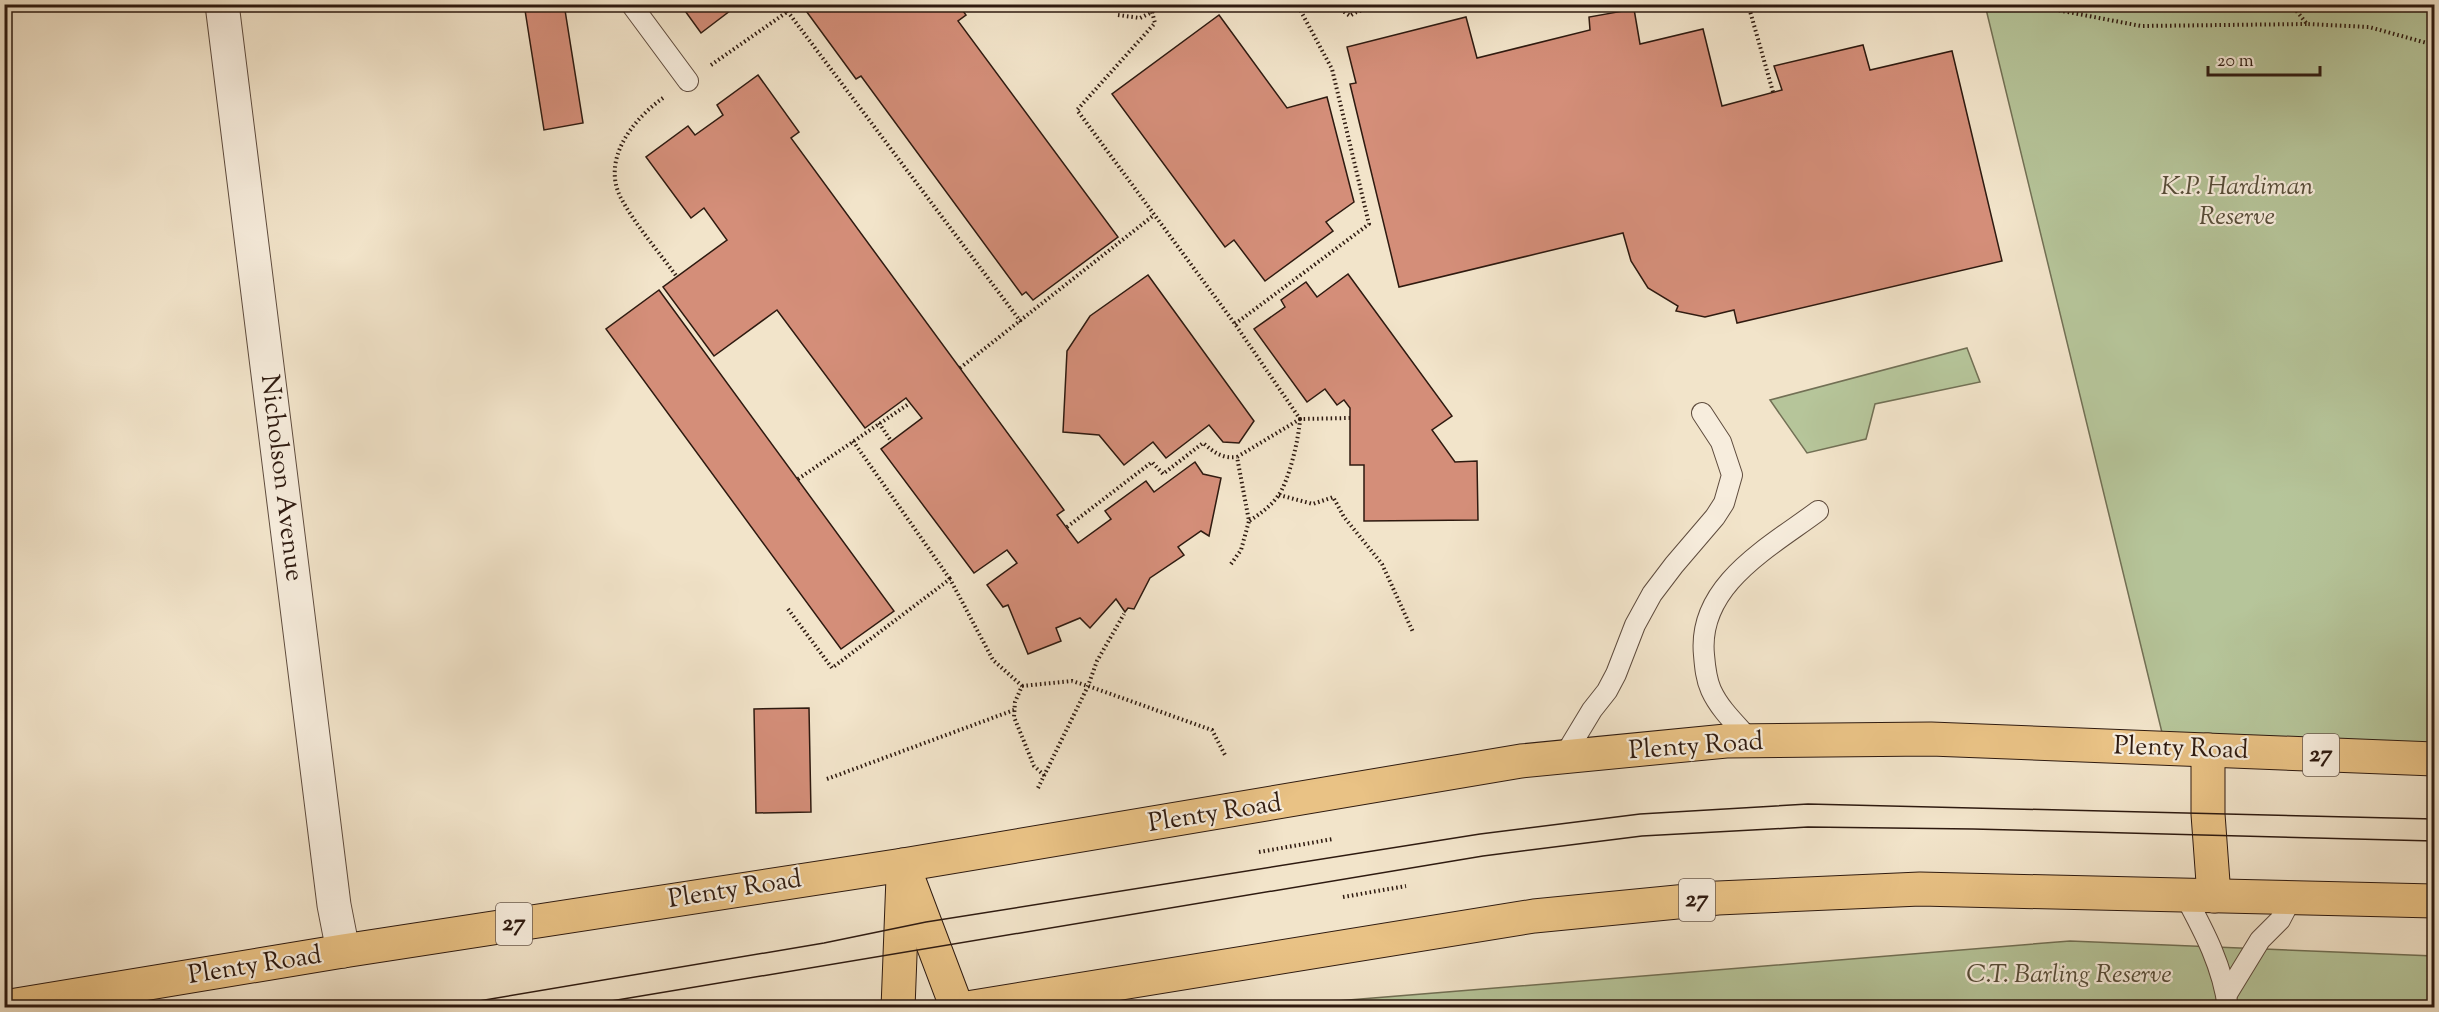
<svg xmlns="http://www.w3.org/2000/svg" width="2439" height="1012" font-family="'Sorts Mill Goudy',serif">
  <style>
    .green { fill: #b6c59a; stroke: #727055; stroke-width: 1.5 }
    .building { fill: #d48e79; stroke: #2e1a10; stroke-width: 1.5 }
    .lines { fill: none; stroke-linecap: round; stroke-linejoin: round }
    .lane-casing { stroke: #5f4c3e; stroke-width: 22 }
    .street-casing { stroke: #5f4c3e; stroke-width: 35 }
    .highway-casing { stroke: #2e1a10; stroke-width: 35 }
    .path { stroke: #2e1a10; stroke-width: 4; stroke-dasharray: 1.5 3; stroke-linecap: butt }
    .lane { stroke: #f7eddd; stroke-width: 20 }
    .street { stroke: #f7eddd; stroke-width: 33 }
    .highway { stroke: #e9c285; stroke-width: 33 }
    .tram { stroke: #2e1a10; stroke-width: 1.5 }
    .labels { text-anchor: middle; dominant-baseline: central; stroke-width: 4.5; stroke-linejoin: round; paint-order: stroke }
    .shield { fill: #f7eddd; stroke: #6a594e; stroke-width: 1.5 }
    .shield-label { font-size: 24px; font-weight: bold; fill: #2e1a10 }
    .park-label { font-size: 26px; font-style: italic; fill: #574d39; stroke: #f7eddd }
    .street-label { font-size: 26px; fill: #2e1a10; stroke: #f7eddd }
  </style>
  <rect width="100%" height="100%" fill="#f2e4ca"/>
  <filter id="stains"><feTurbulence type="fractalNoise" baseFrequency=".00333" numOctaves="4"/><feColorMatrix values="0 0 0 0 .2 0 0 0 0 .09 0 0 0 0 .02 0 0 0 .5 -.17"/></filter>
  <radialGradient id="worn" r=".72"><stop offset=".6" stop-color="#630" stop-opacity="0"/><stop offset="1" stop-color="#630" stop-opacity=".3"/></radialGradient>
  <g class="green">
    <polygon points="1985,5 2434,5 2434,758 2166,749"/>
    <polygon points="1967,348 1980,382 1875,404 1866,439 1807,453 1770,400"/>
    <polygon points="2070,941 2434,956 2434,1008 1300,1008 1300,1004"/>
  </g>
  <g class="building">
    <polygon points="524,4 564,4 583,123 544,130"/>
    <polygon points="680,4 739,4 701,33"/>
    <polygon points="801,4 958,4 966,15 958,21 1118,237 1033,300 1026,292 1022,295 861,76 856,79"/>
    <polygon points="1634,9 1640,44 1703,29 1722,106 1782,90 1774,66 1863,45 1870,70 1952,51 2002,261 1737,323 1734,310 1705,317 1676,311 1678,306 1648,288 1631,261 1623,233 1399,287 1350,84 1356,83 1347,47 1466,17 1477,58 1590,30 1589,17"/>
    <polygon points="1219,15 1287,108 1327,97 1354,202 1326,222 1333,231 1265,281 1234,240 1225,247 1112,94"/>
    <polygon points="758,75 799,132 791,138 1064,510 1057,515 1078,543 1111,519 1105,511 1146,481 1154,492 1195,462 1203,474 1221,478 1209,536 1201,531 1178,547 1184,555 1150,578 1134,609 1128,608 1125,612 1116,599 1090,628 1080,618 1056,628 1061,641 1028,654 1008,605 1003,607 987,585 1017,563 1007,550 974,573 881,449 922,418 906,398 865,428 777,310 714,356 663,287 727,240 704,208 691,218 646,157 688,126 695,135 723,115 717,105"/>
    <polygon points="1348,274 1452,416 1432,430 1455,462 1477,461 1478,520 1364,521 1364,465 1350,465 1350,408 1344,400 1337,405 1325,389 1307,402 1254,329 1285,307 1281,300 1306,282 1317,297"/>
    <polygon points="1148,275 1254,421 1239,443 1223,442 1209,425 1166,458 1153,442 1124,465 1099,435 1063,432 1067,351 1090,316"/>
    <polygon points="659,290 894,611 841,649 606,329"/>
    <polygon points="809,708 811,812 756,813 754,709"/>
  </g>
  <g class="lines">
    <g class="lane-casing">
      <g id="lane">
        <polyline points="631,4 688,81"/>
        <path d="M1751 741C1737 725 1720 710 1711 690 1706 679 1705 667 1704 655 1697 585 1770 547 1818 511"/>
        <polyline points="1563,758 1592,710 1607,691 1616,674 1635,625 1652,594 1674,565 1715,517 1724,503 1732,475 1721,442 1702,413"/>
        <path d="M2185 896C2204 931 2223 967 2228 1008"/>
        <polyline points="2227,994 2260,940 2280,920 2291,899"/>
      </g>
    </g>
    <g class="street-casing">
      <polyline id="street" points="222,4 334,905 343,951"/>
    </g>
    <g class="highway-casing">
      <g id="highway">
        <polyline points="2208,750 2208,814 2214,896"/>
        <polyline points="903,865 957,1008"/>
        <polyline points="4,1007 343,951 903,865 1521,761 1726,741 1931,739 2434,759"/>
        <polyline points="898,1008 903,877"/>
        <polyline points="967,1008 1534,916 1718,898 1920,889 2434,901"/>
      </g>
    </g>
    <g class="path">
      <polyline points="782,4 1021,322"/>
      <path d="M1333 4 1350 16C1371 0 1434 5 1462 4"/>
      <polyline points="1748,4 1773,92"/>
      <polyline points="2048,4 2052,9 2141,26 2307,24"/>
      <polyline points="2291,4 2307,24 2369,27 2434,45"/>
      <polyline points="1152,12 1155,23 1077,110 1235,324 1300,419 1350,418"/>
      <polyline points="1118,15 1140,18 1168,4"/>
      <polyline points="711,65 787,12"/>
      <path d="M663 98C632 120 600 161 622 200 637 227 659 252 677 277"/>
      <polyline points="1235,324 1369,224 1332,69 1297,4"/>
      <polyline points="960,368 1154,215"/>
      <path d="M1300 419C1299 438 1289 481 1278 496 1270 507 1260 514 1249 521L1237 457Z"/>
      <polyline points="879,423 891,441"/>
      <polyline points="853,441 950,579"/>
      <polyline points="798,479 910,403"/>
      <polyline points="1279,495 1313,504 1333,497 1344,517 1382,564 1413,632"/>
      <path d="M1067 527 1152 462 1163 474 1203 443C1214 452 1222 459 1237 457"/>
      <polyline points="1231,564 1241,550 1249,521"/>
      <polyline points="788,609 832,668 950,579 993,660 1022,686 1015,702 1014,717 1034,766 1045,776"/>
      <polyline points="1022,686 1072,681 1088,686 1212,730 1226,757"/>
      <polyline points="827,779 1014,710"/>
      <polyline points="1038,788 1088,686 1097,661 1124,614"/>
      <polyline points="1259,852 1333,839"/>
      <polyline points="1343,897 1406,886"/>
    </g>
    <use href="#lane" class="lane"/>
    <use href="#street" class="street"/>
    <use href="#highway" class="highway"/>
    <g class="tram">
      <polyline points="437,1008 824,943 926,922 1480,834 1640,814 1808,804 2434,819"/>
      <polyline points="569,1008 1483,856 1642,836 1808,827 1973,829 2434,841"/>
    </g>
  </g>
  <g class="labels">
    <g class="shield">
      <rect x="2303" y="734" width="36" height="42" rx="4.5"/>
      <rect x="1679" y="879" width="36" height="42" rx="4.5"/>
      <rect x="496" y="903" width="36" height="42" rx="4.5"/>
    </g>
    <g class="shield-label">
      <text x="2321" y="755">27</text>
      <text x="1697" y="900">27</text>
      <text x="514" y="924">27</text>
    </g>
    <g class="park-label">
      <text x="2237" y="187">K.P. Hardiman<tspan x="2237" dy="30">Reserve</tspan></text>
      <text x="2069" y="975">C.T. Barling Reserve</text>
    </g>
    <g class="street-label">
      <text transform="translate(281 478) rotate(83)">Nicholson Avenue</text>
      <text transform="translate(1696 747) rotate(-4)">Plenty Road</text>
      <text transform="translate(2181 749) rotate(2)">Plenty Road</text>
      <text transform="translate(1215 814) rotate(-9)">Plenty Road</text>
      <text transform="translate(735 890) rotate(-9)">Plenty Road</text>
      <text transform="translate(255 966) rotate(-9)">Plenty Road</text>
    </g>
  </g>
  <rect width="2439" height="1012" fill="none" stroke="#f2e4ca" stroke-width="24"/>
  <rect x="6" y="6" width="2427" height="1000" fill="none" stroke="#2e1a10" stroke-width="3"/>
  <rect x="12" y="12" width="2415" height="988" fill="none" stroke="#2e1a10" stroke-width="1.5"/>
  <path d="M2208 66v9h112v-9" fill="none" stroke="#2e1a10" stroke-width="3"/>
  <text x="2217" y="66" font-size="18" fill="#2e1a10" stroke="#f7eddd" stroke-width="4.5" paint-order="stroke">20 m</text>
  <rect width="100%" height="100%" filter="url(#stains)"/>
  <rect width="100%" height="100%" fill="url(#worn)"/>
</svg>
